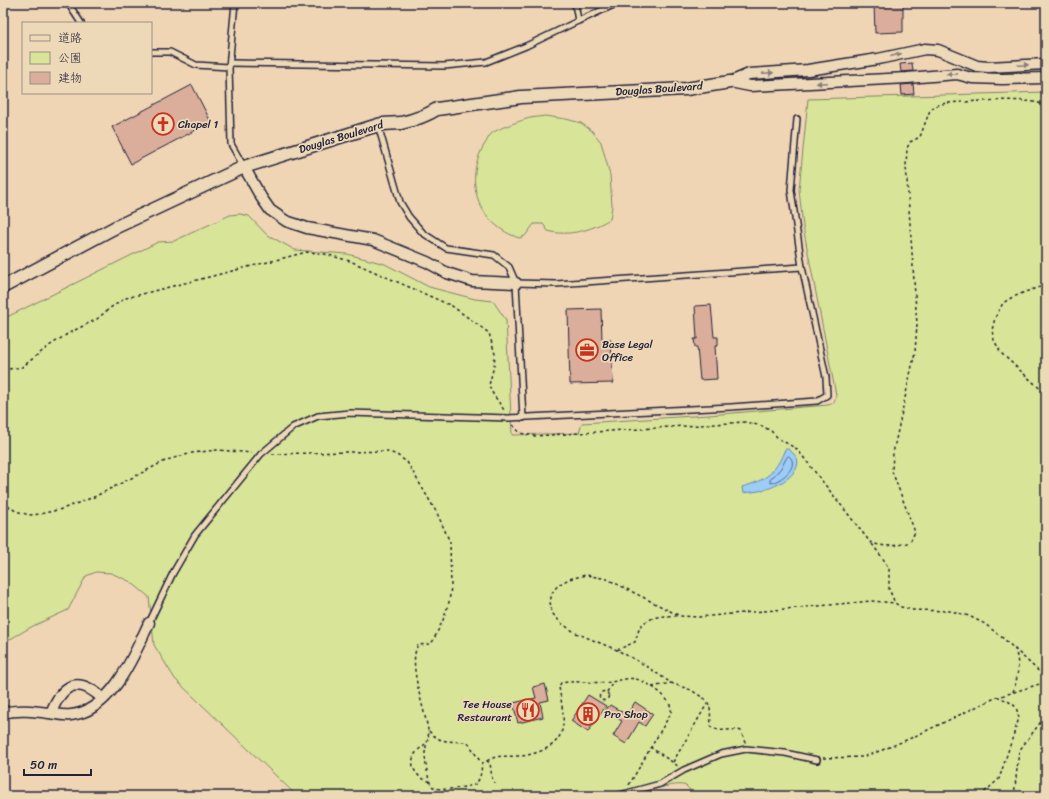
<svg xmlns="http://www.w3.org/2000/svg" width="1049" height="799" font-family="Sriracha,'Klee One',sans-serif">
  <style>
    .green { fill: #d8e497; stroke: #7d8369 }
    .water { fill: #9cccf8; stroke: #6b88ac }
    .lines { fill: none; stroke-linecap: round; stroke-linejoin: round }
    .shore { stroke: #536687; stroke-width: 1 }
    .building { fill: #daae9b; stroke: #22223b }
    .service-casing { stroke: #22223b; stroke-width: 8 }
    .minor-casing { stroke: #22223b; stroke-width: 13 }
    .tertiary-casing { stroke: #22223b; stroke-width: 15 }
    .path { stroke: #22223b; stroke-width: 1.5; stroke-dasharray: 3 3; stroke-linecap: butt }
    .service { stroke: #edd8b7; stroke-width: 5 }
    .minor { stroke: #edd8b7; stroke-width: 10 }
    .tertiary { stroke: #edd8b7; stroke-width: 12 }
    .oneway { fill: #887d79 }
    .labels { text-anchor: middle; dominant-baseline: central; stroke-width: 3.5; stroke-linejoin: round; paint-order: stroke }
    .street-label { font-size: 11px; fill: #22223b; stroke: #edd8b7 }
    .poi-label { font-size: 11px; fill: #22223b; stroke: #edd8b7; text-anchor: start }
  </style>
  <rect width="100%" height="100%" fill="#f0d5b5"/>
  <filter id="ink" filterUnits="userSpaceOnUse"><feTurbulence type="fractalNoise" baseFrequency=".025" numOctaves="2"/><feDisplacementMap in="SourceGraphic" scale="8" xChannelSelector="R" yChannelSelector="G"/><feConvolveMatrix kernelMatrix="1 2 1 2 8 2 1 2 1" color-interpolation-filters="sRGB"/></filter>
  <g filter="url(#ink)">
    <g class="green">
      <path d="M1046 92V796H862L852 792 841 796H694C692 793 689 788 686 786 676 781 646 792 635 796H297L175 679 154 645 149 597 131 582 111 573 96 572 86 576 68 610 33 626 7 641 3 642V319L158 242 174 241 230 215 240 214 249 216 266 234 295 250 347 254 385 264 429 287 475 299 493 301 506 320 512 435 579 433 582 423 709 415 828 405 834 403 836 395 803 227 799 190 808 99Z"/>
      <path d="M545 116 566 119 581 123 592 131 601 142 610 175 612 206 610 219C592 230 568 237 548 231L543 224H534L525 236 519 238C480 225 463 184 483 147 486 143 488 137 491 134 496 129 522 120 530 118 535 117 540 117 545 116Z"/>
    </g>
    <path class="water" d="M785 449H788C791 451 795 455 797 458 803 474 774 488 763 490 756 492 750 492 743 493L742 487C767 480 776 472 785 449Z"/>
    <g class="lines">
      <path class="shore" d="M789 456C801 466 780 482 770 483V480L781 468 787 457Z"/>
    </g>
    <g class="building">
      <polygon points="874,3 903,3 903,32 875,33"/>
      <polygon points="912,63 913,71 901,72 900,64"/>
      <polygon points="913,84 914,94 902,95 901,85"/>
      <polygon points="192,85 211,122 131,164 112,127"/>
      <polygon points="711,305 714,337 718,337 718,346 715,346 717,379 700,380 697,347 695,347 694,339 697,339 695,306"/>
      <polygon points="601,309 602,340 611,340 613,383 570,384 568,310"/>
      <polygon points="545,684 549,700 540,702 543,717 518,723 513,703 536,698 533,687"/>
      <polygon points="588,695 606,706 588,732 571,721"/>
      <polygon points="635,702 653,714 645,726 639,722 626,744 613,736 622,721 605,711 610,705 627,715"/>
    </g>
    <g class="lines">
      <g class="service-casing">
        <g id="service">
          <polyline points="68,3 81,23"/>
          <polyline points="235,3 229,67 231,144 244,167"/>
          <polyline points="575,3 578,21"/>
          <polyline points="151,52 170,52 196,65 229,67"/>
          <polyline points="230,63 444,66 486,62 526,46 578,21 618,3"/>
          <polyline points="378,125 400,202 409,217 423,233 446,248 494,255 509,267 516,283 523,418"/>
          <polyline points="516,283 556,284 802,267"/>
          <polyline points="149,623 173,573 195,535 261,454 293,427 318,416 350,413 508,418 731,407 817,401 827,395 826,377 802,267 791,190 797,119"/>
          <polyline points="616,796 660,784 684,770 721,754 746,749 785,753 817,760"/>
        </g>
      </g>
      <g class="minor-casing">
        <g id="minor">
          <polyline points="730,82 749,74 808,70 878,59 925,49 938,50 977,66 988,67 1046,64"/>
          <polyline points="730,82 750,86 907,78 957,74 972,78 1002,79 1046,78"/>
          <polyline points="244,167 261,197 270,210 286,221 307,228 373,240 427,262 447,273 472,281 516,283"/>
          <path d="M3 713C18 709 34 711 49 713 56 714 63 716 71 715 112 711 134 655 149 623"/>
          <path d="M51 713C62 684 78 675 103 699"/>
        </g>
      </g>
      <g class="tertiary-casing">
        <path id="tertiary" d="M3 287 114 228 244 167 378 125C385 123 393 124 401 123 414 120 426 116 437 109L521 97 686 89 730 82"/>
      </g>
      <g class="path">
        <polyline points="1046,285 1025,292 1011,298 1003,303 995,318 992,330 994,340 1001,353 1046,394"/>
        <polyline points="3,370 22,367 49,346 69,333 97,319 110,308 126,298 307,252 325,254 350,261 452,306 489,333 495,354 494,366 489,385 491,391 504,410"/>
        <path d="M513 425 520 433 535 436 745 422 762 426 771 431 779 439 797 449 870 542C883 548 897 546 910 542L915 532 892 471 893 453 915 352 917 324 906 166 907 148 910 142 920 137 930 110 935 106 946 103C965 102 1027 97 1041 104 1043 105 1044 107 1046 108"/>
        <path d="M272 454 387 451 397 455 407 462 437 513 450 542 451 587 449 602 443 620 433 641 430 644 418 645C407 663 425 710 428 730 430 738 425 745 425 754 425 760 428 782 432 786 439 793 464 787 474 785 481 780 481 772 482 763L487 761 490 763 492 778 495 783"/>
        <polyline points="3,502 6,505 16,511 29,515 40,514 62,509 94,497 167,460 192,453 217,450 252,453"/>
        <polyline points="872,544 884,560 889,569 889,589 895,603"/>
        <path d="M617 650 635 642C637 637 638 630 641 626 649 616 667 615 678 616"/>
        <polyline points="652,687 671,683"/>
        <circle cx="604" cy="696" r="4.5"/>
        <polyline points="607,692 613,682"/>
        <path d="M1013 692C1018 677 1020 665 1015 649"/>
        <path d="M429 731C442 746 452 739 468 743 474 750 476 757 482 763"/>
        <path d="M745 743 741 731C729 727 723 734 711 727L710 706 705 699 691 690 671 683 643 664 617 650 576 633 561 623 552 613 550 602 552 593 558 585 569 579 586 575 607 579 680 616 699 617 872 601 895 603 901 607 913 610 951 611 969 616 985 624 1004 639 1046 678"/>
        <path d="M425 744C421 748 416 751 414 756 409 767 418 779 429 781"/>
        <polyline points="650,747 678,766"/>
        <polyline points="823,758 862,757 880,751 911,738 995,698 1046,682"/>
        <path d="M487 761C497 754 506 757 517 756 526 756 533 754 541 751 573 738 562 712 559 686L561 683C575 680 596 684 611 682 619 681 627 677 636 679 648 682 674 699 671 713L629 785"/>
        <polyline points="673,762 707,704"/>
        <polyline points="980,796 999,779 1019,718 1016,707 1008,701 999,697"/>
        <polyline points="1014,796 1019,751 1046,715"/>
      </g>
      <use href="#service" class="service"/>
      <use href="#minor" class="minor"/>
      <use href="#tertiary" class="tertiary"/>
    </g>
    <defs><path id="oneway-solid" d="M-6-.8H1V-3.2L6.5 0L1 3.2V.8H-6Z"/></defs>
    <g class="oneway">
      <use href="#oneway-solid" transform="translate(896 55) rotate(-13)"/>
      <use href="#oneway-solid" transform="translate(1023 65) rotate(-3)"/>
      <use href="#oneway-solid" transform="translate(768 73) rotate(-3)"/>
      <use href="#oneway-solid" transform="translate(952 74) rotate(179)"/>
      <use href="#oneway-solid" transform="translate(822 83) rotate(177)"/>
    </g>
  </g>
  <defs>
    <g id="church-ring" transform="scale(1.15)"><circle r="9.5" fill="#edd8b7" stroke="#c8321e" stroke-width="1.5"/><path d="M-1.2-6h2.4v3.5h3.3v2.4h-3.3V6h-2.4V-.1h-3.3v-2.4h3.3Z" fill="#c8321e"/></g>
    <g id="office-ring" transform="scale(1.15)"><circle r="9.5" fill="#edd8b7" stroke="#c8321e" stroke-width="1.5"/><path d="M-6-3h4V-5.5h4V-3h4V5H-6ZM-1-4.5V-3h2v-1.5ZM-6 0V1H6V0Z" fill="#c8321e"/></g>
    <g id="restaurant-ring" transform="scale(1.15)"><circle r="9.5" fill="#edd8b7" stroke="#c8321e" stroke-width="1.5"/><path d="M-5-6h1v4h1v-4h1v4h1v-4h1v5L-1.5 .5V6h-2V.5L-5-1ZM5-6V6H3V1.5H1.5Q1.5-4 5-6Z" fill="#c8321e"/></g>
    <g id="building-ring" transform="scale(1.15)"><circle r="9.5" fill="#edd8b7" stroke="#c8321e" stroke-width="1.5"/><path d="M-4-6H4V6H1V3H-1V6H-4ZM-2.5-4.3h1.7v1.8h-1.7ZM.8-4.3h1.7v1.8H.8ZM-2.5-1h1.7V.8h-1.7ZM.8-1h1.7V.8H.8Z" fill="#c8321e"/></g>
  </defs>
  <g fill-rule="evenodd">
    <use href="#church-ring" x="163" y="124"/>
    <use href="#office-ring" x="587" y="350"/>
    <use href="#restaurant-ring" x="528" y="710"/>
    <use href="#building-ring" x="588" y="714"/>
  </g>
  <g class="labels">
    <g class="street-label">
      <text transform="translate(659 89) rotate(-4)">Douglas Boulevard</text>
      <text transform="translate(341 137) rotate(-17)">Douglas Boulevard</text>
    </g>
    <g class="poi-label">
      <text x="178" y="124">Chapel 1</text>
      <text x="602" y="344">Base Legal<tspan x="602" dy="13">Office</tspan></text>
      <text x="512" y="704" text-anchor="end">Tee House<tspan x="512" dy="13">Restaurant</tspan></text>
      <text x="604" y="714">Pro Shop</text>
    </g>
  </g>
  <rect width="1049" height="799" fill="none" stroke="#edd8b7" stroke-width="16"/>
  <rect x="8" y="8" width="1033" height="783" fill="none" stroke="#22223b" stroke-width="1.5" filter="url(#ink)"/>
  <rect x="22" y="22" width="130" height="72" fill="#edd8b7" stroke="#9c8f85"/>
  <rect x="30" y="35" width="20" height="6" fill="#edd8b7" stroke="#9c8f85"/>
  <text x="58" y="42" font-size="12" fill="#22223b">道路</text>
  <rect x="30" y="52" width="20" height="12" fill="#d8e497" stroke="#9c8f85"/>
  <text x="58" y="62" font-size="12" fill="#22223b">公園</text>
  <rect x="30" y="72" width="20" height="12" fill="#daae9b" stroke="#9c8f85"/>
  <text x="58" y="82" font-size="12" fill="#22223b">建物</text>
  <path d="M24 769v6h67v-6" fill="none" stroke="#22223b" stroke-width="2"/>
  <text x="30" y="769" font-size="12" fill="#22223b" stroke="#edd8b7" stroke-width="3" paint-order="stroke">50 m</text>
</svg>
